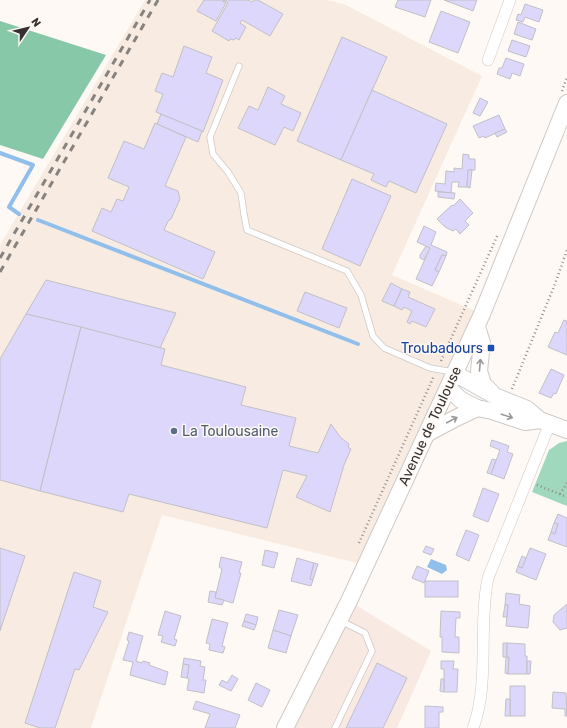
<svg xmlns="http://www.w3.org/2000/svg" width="567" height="728" font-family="Rubik,sans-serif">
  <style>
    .commercial { fill: #f8e9e3 }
    .built { fill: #f7ebe2 }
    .green { fill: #9fd8bc }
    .forest { fill: #86c8a8 }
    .water { fill: #90bfec }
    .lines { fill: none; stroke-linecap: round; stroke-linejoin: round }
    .stream { stroke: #90bfec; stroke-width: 4 }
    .building { fill: #ddd7fb; stroke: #c1c0c6 }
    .lane-casing { stroke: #cec9c5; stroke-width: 7 }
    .street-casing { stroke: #cec9c5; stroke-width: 12 }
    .secondary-casing { stroke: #cec9c5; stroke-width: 18 }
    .path { stroke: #928d8b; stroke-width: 2.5; stroke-dasharray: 1 3; stroke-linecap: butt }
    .lane { stroke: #fff; stroke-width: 5.5 }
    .street { stroke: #fff; stroke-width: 11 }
    .secondary { stroke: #fff; stroke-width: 16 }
    .rail { stroke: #86827f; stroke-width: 3; stroke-dasharray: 7 7; stroke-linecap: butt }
    .oneway { stroke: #9a9898 }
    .transit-dot { fill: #1a4fb4; stroke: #fff9f5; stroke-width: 1.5 }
    .service-dot { fill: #5c6f8a; stroke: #fff9f5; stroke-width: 1.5 }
    .labels { text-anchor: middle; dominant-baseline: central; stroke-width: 3; stroke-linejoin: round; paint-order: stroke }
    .transit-label { font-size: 14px; fill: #164399; stroke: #fff9f5; text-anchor: end }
    .street-label { font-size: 14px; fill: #343130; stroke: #fff9f5 }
    .service-label { font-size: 14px; fill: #4e5e75; stroke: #fff9f5; text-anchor: start }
  </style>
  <rect width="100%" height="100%" fill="#fff9f5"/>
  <polygon class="commercial" points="349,601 431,651 397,728 285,728"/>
  <polygon class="built" points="145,0 327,0 346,5 482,76 392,275 482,314 365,565 162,515 91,728 0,728 0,245"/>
  <polygon class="green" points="567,441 567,506 532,492 549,450 559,443"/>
  <polygon class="forest" points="0,21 106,55 43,159 0,145"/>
  <polygon class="water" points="431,559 446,565 447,570 442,574 427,567"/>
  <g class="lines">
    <g class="stream">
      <polyline points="0,153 33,165 9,207 19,214"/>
      <polyline points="38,220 358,344"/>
    </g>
  </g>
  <g class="building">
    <polygon points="204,0 221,0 226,3 216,21 197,11"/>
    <polygon points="223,0 248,0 252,2 254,0 258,0 283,14 270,36 242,20 240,23 246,27 239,40 236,38 234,40 230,39 229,41 212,31 228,3"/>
    <polygon points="398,0 431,0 425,17 395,7"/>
    <polygon points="444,0 477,0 473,11"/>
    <polygon points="525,4 543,10 539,22 525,17 523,22 516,20 518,14 521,15"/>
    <polygon points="441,11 470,22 458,53 429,42"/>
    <polygon points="518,22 536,29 532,40 514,34"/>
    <polygon points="342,37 387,57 341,160 297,141"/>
    <polygon points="512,40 530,46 526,57 508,51"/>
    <polygon points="184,46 212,57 206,73 223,80 203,132 156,112 163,94 155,91 162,73 173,77"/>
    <polygon points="506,58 524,64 520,76 512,73 510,79 497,74 499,68 502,68"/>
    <polygon points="268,87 285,96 281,104 301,113 293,131 284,127 275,145 238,128 249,106 258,110"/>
    <polygon points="372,90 447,124 416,193 389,181 386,187 371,180 374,174 341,160"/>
    <polygon points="480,98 488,102 480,116 473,113"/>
    <polygon points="161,114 202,131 198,142 157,124"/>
    <polygon points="499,115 505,129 485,138 484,136 479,138 473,126"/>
    <polygon points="155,123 186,137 165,186 178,191 180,199 171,219 168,221 164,230 215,252 203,279 92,231 102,208 111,212 117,199 123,201 129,187 108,178 124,141 144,149"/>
    <polygon points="505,129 507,132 497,137 495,133"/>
    <polygon points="463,154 469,155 469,159 475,159 475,170 468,170 467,187 458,187 459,182 452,182 451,193 435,191 436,183 445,184 446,171 454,172 454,168 462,169"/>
    <polygon points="468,170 472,170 470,188 467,187"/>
    <polygon points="352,179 391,196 360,266 322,249"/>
    <polygon points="438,192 455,193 454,199 438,197"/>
    <polygon points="460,199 473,213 465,221 469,225 460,234 456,229 453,231 445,227 437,219 452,205 453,206"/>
    <polygon points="424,226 436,232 431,245 447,252 446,256 442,255 435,270 439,272 432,286 416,279 430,248 417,242"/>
    <polygon points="426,246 430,248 424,260 420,258 420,255"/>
    <polygon points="442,255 446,256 439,272 435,270"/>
    <polygon points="46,280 176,313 160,348 26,314"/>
    <polygon points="391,283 402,289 394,306 382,301"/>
    <polygon points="402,289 410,292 408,297 435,309 426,327 412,321 410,324 407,322 412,311 404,307 402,310 394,306"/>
    <polygon points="305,292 347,308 339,328 297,311"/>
    <polygon points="26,314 81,327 40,491 0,480 0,359"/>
    <polygon points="564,320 567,321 567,355 548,347 555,332 558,333"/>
    <polygon points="81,327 165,349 161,365 246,387 241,405 296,418 289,446 318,453 331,424 341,438 349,444 348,447 351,449 344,465 330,512 296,497 307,476 283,470 267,528 129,494 123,512 40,491"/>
    <polygon points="551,369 564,375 556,394 554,393 551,398 539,393"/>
    <polygon points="492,440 509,446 507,452 513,454 504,479 491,474 500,450 490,446"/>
    <polygon points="492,459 496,460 491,474 487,473"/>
    <polygon points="483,488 499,494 488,522 473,516"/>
    <polygon points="558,514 567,518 567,547 548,540 551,532 555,534 558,524 554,523"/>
    <polygon points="554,523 558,524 555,534 551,532"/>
    <polygon points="466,530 479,535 469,561 456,555"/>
    <polygon points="426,546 434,549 431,555 423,552"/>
    <polygon points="0,548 25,556 0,631"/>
    <polygon points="530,548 546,554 536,580 516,572 518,566 522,568"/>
    <polygon points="265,550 278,553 274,568 262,565"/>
    <polygon points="522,556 526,558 522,568 518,566"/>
    <polygon points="221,557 242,562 239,573 241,573 233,603 215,598 222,569 219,567"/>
    <polygon points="297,558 314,563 310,579 313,580 311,586 291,581"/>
    <polygon points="314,563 318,564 313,580 310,579"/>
    <polygon points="417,566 429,571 424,583 412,578"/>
    <polygon points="74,572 101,581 93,607 108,612 79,670 75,669 55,728 40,728 25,723"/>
    <rect x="425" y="581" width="33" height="16"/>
    <polygon points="210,591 216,592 215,598 224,600 222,605 208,602"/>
    <polygon points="506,593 520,595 519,604 530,606 528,628 506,626 508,605 505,605"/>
    <polygon points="567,604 567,628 560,630 553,622 554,615"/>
    <polygon points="505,605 508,605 507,617 503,617"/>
    <polygon points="279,610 298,615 291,636 273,630"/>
    <polygon points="165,611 181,616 174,639 177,640 175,646 161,642 163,636 158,635"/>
    <polygon points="441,611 460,612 460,618 456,618 455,637 459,637 459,653 442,652 442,637 440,637"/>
    <polygon points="246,614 258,617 256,625 244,621"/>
    <polygon points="212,619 228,623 222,646 225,647 223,653 209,650 210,644 206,643"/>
    <polygon points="244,621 256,625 254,630 242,626"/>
    <polygon points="273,630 291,636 286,653 268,648"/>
    <polygon points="129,632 143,636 136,661 142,663 143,661 150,663 149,665 168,672 165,685 130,675 133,662 123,660 129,641 127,640"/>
    <polygon points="503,643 507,643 507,657 509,657 508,674 505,673 506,657 503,657"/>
    <polygon points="507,643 525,644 525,656 527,656 527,674 508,674 509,657 507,657"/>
    <polygon points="184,658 201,661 200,666 205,667 203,680 206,680 204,693 187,690 189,679 187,678 189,665 183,664"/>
    <polygon points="441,661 454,661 453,669 458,669 457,692 444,692 444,669 441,669"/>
    <polygon points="527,661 531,661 530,674 527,674"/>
    <polygon points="377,663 407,678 383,728 346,728"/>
    <polygon points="183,664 189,665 187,678 181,677"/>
    <polygon points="232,675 238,679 231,691 219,685 222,680 227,683"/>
    <polygon points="441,679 444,679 444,692 440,691"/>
    <polygon points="256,683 270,690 262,707 248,700"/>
    <rect x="510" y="686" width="15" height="30"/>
    <polygon points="553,692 566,693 567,716 565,716 565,709 552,708"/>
    <polygon points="506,699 510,699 510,716 505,716"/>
    <polygon points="196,701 240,715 235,728 205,728 210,714 193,709"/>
    <polygon points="425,706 443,707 443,712 439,712 439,728 425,728"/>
  </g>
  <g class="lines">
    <g class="lane-casing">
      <g id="lane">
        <polyline points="239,66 210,137 213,154 228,172 241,193 244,214 247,230 347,271 361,295 373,336 384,348 430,368 453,372"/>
        <polyline points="335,728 372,651 365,633 341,621"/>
      </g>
    </g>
    <g class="street-casing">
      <g id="street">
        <polyline points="488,60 510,0"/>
        <path d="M473 728C490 683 478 626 488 578L550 423"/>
      </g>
    </g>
    <g class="secondary-casing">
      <g id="secondary">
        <polyline points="477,327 482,343 479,371 483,384 491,392"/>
        <polyline points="454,373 497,397 527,409 540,420 567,430"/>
        <polyline points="448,388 461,400 477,408 492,411 525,422 540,420"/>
        <polyline points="428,433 456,418 477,408"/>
        <polyline points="285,728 349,601 482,314 567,103"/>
      </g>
    </g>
    <g class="path">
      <polyline points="562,91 567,77"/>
      <polyline points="441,361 498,234"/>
      <polyline points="512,389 555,284 567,250"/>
      <polyline points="537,485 567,497"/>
      <polyline points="560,494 567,483"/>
      <polyline points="359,543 434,376"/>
    </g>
    <use href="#lane" class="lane"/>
    <use href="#street" class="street"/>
    <use href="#secondary" class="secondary"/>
    <g class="rail">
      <polyline points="0,258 150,0"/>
      <polyline points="0,272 158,0"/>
    </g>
  </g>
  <defs><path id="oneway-shaft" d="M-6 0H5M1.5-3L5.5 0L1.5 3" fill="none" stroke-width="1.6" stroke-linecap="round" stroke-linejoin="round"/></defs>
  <g class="oneway">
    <use href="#oneway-shaft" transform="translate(480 365) rotate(-85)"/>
    <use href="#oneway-shaft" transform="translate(507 416) rotate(18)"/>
    <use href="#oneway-shaft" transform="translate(452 420) rotate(-28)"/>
  </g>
  <rect class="transit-dot" x="487" y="344" width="8" height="8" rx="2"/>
  <circle class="service-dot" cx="174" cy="431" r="4"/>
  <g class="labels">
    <g class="transit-label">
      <text x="483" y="348">Troubadours</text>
    </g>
    <g class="street-label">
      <text transform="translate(430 426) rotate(-65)">Avenue de Toulouse</text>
    </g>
    <g class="service-label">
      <text x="182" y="431">La Toulousaine</text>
    </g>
  </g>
  <g transform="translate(28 28) rotate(55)" stroke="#fff9f5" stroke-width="3" paint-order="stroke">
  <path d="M0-3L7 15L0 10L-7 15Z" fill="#343130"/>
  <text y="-6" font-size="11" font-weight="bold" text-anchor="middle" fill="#343130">N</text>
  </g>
</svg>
